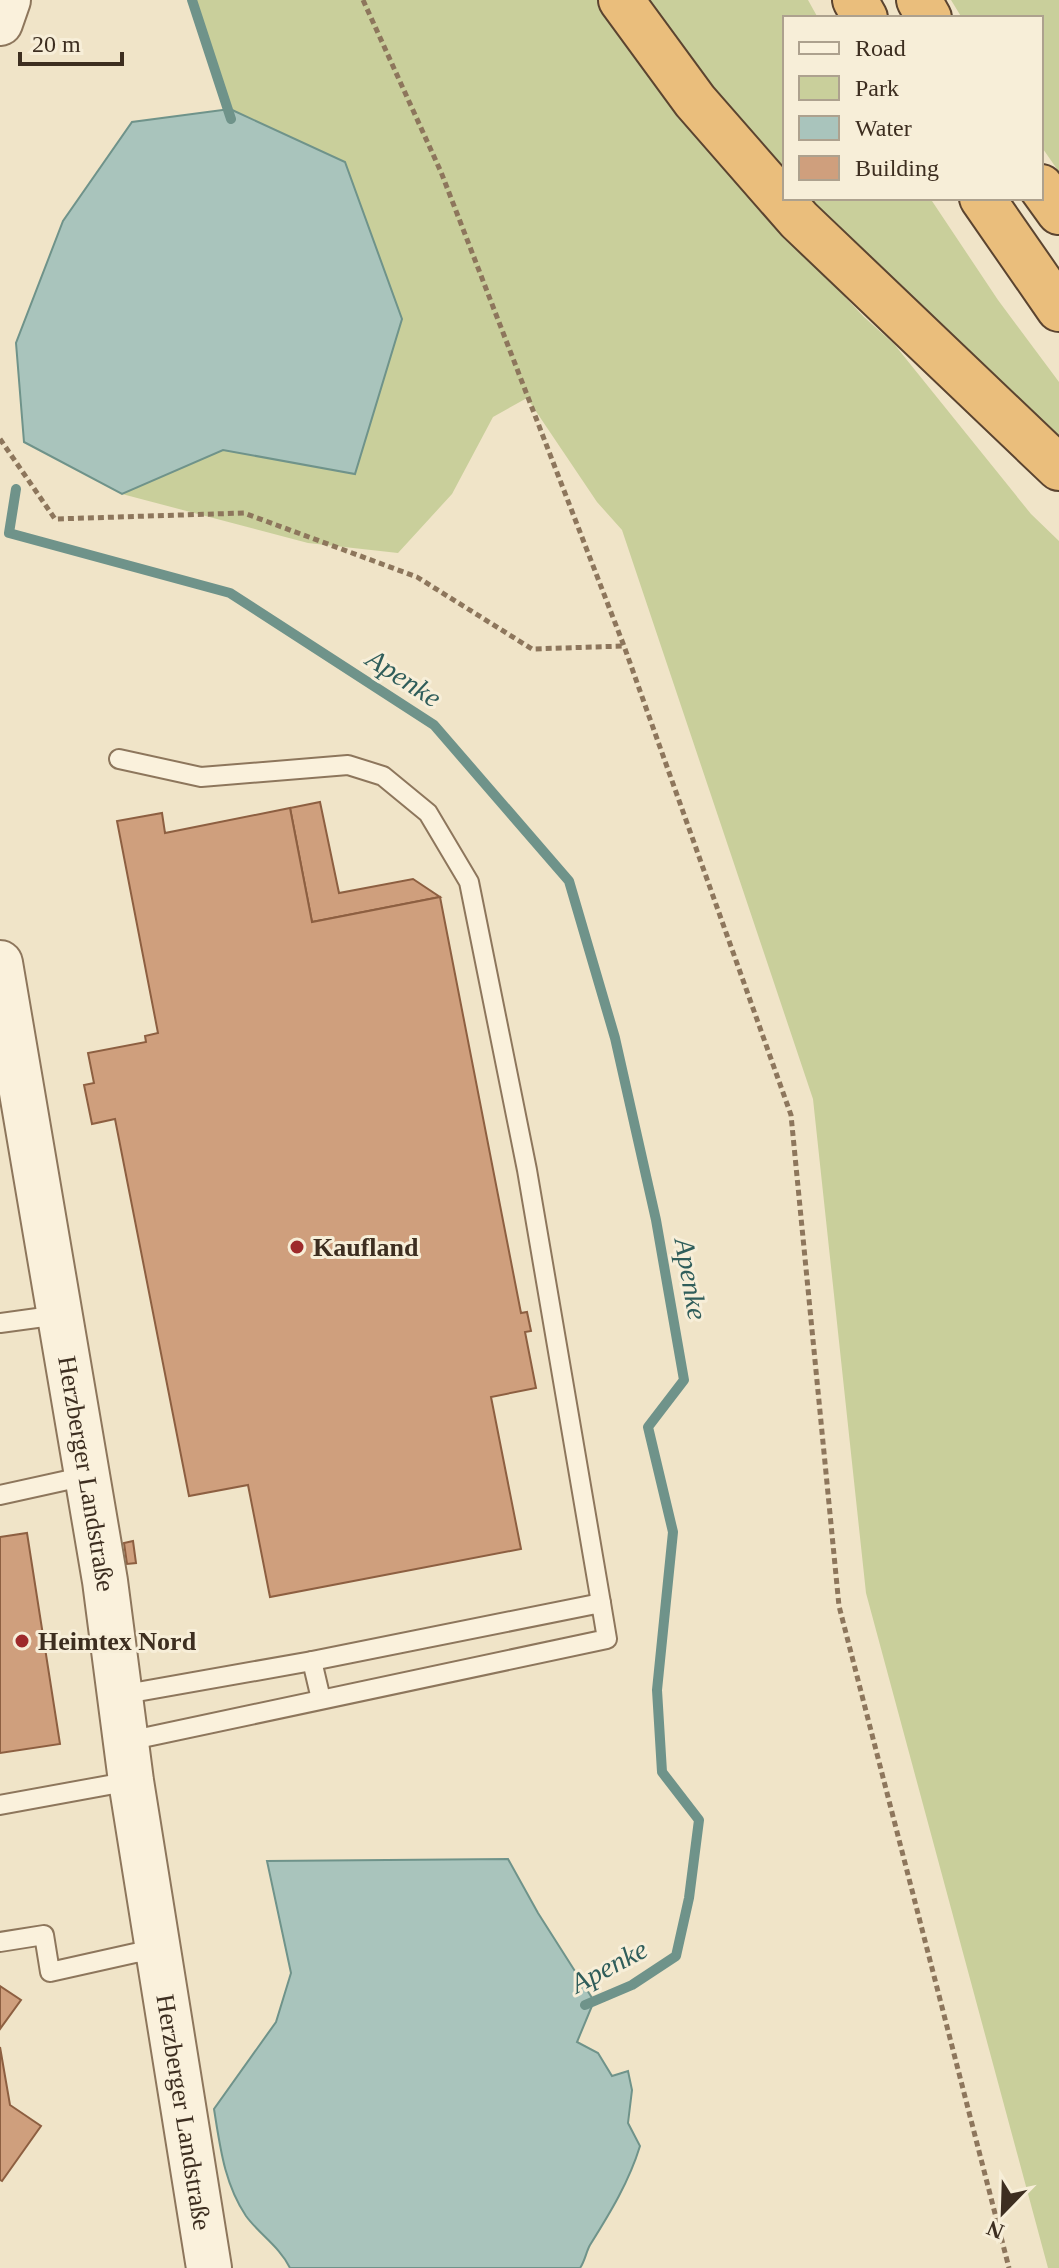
<svg xmlns="http://www.w3.org/2000/svg" width="1059" height="2268" font-family="'Times New Roman',serif">
  <style>
    .green { fill: #c9cf9b }
    .water { fill: #a9c4bc; stroke: #6f938a; stroke-width: 2 }
    .lines { fill: none; stroke-linecap: round; stroke-linejoin: round }
    .stream { stroke: #6f938a; stroke-width: 10 }
    .building { fill: #cf9f7d; stroke: #8d5f41; stroke-width: 2 }
    .service-casing { stroke: #8d765c; stroke-width: 22 }
    .tertiary-casing { stroke: #8d765c; stroke-width: 48 }
    .trunk-casing { stroke: #5b4430; stroke-width: 48 }
    .path { stroke: #8d765c; stroke-width: 5; stroke-dasharray: 6 4; stroke-linecap: butt }
    .service { stroke: #faf1dc; stroke-width: 18 }
    .tertiary { stroke: #faf1dc; stroke-width: 44 }
    .trunk { stroke: #eabe7c; stroke-width: 44 }
    .poi-dot { fill: #9e2a2b; stroke: #f7eed8; stroke-width: 3 }
    .labels { text-anchor: middle; dominant-baseline: central; stroke-width: 6; stroke-linejoin: round; paint-order: stroke }
    .poi-label { font-size: 26px; font-weight: bold; fill: #3d2e20; stroke: #f7eed8; text-anchor: start }
    .street-label { font-size: 26px; fill: #3d2e20; stroke: #f7eed8 }
    .water-label { font-size: 28px; font-style: italic; fill: #2f5d5a; stroke: #f7eed8 }
  </style>
  <rect width="100%" height="100%" fill="#f0e4c8"/>
  <g class="green">
    <polygon points="192,0 598,0 676,113 786,235 864,317 894,344 1031,514 1059,541 1059,2268 1048,2268 866,1593 813,1099 622,530 597,502 527,398 493,417 452,494 398,553 308,543 122,494 223,450 355,474 345,162 230,109"/>
    <polygon points="643,0 808,0 818,18 785,18 785,179"/>
    <polygon points="951,0 1059,0 1059,172 1041,146 1041,18 962,18"/>
    <polygon points="800,198 930,198 998,300 1059,382 1059,452"/>
  </g>
  <g class="water">
    <polygon points="230,109 345,162 402,319 355,474 223,450 122,494 24,442 16,343 63,221 132,122"/>
    <path d="M508 1859 538 1913 594 2001 577 2042 598 2053 612 2076 628 2071 632 2090 628 2123 640 2146C629 2182 610 2213 590 2245 586 2252 585 2261 580 2268H290C280 2247 259 2234 246 2216 224 2183 220 2146 214 2109L276 2022 291 1973 267 1861Z"/>
  </g>
  <g class="lines">
    <g class="stream">
      <polyline points="192,0 231,119"/>
      <polyline points="16,489 9,533 230,593 434,725 569,881 615,1038 656,1220 684,1380 648,1427 673,1532 657,1690 662,1772 699,1820 689,1898 676,1956 632,1985 585,2005"/>
    </g>
  </g>
  <g class="building">
    <polygon points="320,802 339,893 413,879 440,897 312,922 290,808"/>
    <polygon points="290,808 312,922 440,897 521,1313 527,1312 531,1331 525,1332 536,1388 491,1397 521,1549 270,1597 248,1485 189,1496 115,1119 92,1124 84,1085 94,1083 88,1053 146,1042 145,1036 158,1033 117,821 162,813 165,833"/>
    <polygon points="27,1533 60,1744 0,1753 0,1537"/>
    <polygon points="133,1541 136,1563 127,1564 124,1543"/>
    <polygon points="0,1986 21,2000 0,2029"/>
    <polygon points="0,2047 10,2105 41,2126 2,2181 0,2180"/>
  </g>
  <g class="lines">
    <g class="service-casing">
      <g id="service">
        <polyline points="119,759 201,777 348,765 383,776 428,813 469,882 527,1170 601,1603"/>
        <polyline points="0,1323 59,1315"/>
        <polyline points="0,1495 86,1476"/>
        <polyline points="312,1661 321,1699"/>
        <polyline points="120,1695 312,1661 601,1603 607,1639 128,1741"/>
        <polyline points="0,1805 131,1781"/>
        <polyline points="0,1942 44,1935 50,1972 135,1953 157,1951"/>
      </g>
    </g>
    <g class="tertiary-casing">
      <g id="tertiary">
        <polyline points="0,23 8,0"/>
        <path id="s1" d="M0 963 105 1581 131 1781 209 2268"/>
      </g>
    </g>
    <g class="trunk-casing">
      <g id="trunk">
        <polyline points="621,0 695,101 799,220 1059,468"/>
        <polyline points="855,0 865,18"/>
        <polyline points="919,0 929,18"/>
        <polyline points="1041,187 1059,212"/>
        <polyline points="982,198 1059,309"/>
      </g>
    </g>
    <g class="path">
      <polyline points="363,0 441,172 624,646 791,1115 839,1606 1009,2268"/>
      <polyline points="0,439 55,519 244,513 417,577 532,649 624,646"/>
    </g>
    <use href="#service" class="service"/>
    <use href="#tertiary" class="tertiary"/>
    <use href="#trunk" class="trunk"/>
  </g>
  <g class="poi-dot">
    <circle cx="297" cy="1247" r="8"/>
    <circle cx="22" cy="1641" r="8"/>
  </g>
  <g class="labels">
    <g class="poi-label">
      <text x="313" y="1247">Kaufland</text>
      <text x="38" y="1641">Heimtex Nord</text>
    </g>
    <g class="street-label">
      <text stroke="none"><textPath href="#s1" startOffset="518">Herzberger Landstraße</textPath></text>
      <text stroke="none"><textPath href="#s1" startOffset="1164">Herzberger Landstraße</textPath></text>
    </g>
    <g class="water-label">
      <text transform="translate(404 678) rotate(33)">Apenke</text>
      <text transform="translate(691 1279) rotate(80)">Apenke</text>
      <text transform="translate(609 1966) rotate(-28)">Apenke</text>
    </g>
  </g>
  <rect x="783" y="16" width="260" height="184" fill="#f7eed8" stroke="#ada18e" stroke-width="2"/>
  <rect x="799" y="42" width="40" height="12" fill="#faf1dc" stroke="#ada18e" stroke-width="2"/>
  <text x="855" y="56" font-size="24" fill="#3d2e20">Road</text>
  <rect x="799" y="76" width="40" height="24" fill="#c9cf9b" stroke="#ada18e" stroke-width="2"/>
  <text x="855" y="96" font-size="24" fill="#3d2e20">Park</text>
  <rect x="799" y="116" width="40" height="24" fill="#a9c4bc" stroke="#ada18e" stroke-width="2"/>
  <text x="855" y="136" font-size="24" fill="#3d2e20">Water</text>
  <rect x="799" y="156" width="40" height="24" fill="#cf9f7d" stroke="#ada18e" stroke-width="2"/>
  <text x="855" y="176" font-size="24" fill="#3d2e20">Building</text>
  <g transform="translate(1003 2212) rotate(203)" stroke="#f7eed8" stroke-width="6" paint-order="stroke">
  <path d="M0-6L14 30L0 20L-14 30Z" fill="#3d2e20"/>
  <text y="-12" font-size="22" font-weight="bold" text-anchor="middle" fill="#3d2e20">N</text>
  </g>
  <path d="M20 52v12h102v-12" fill="none" stroke="#3d2e20" stroke-width="4"/>
  <text x="32" y="52" font-size="24" fill="#3d2e20" stroke="#f7eed8" stroke-width="6" paint-order="stroke">20 m</text>
</svg>
